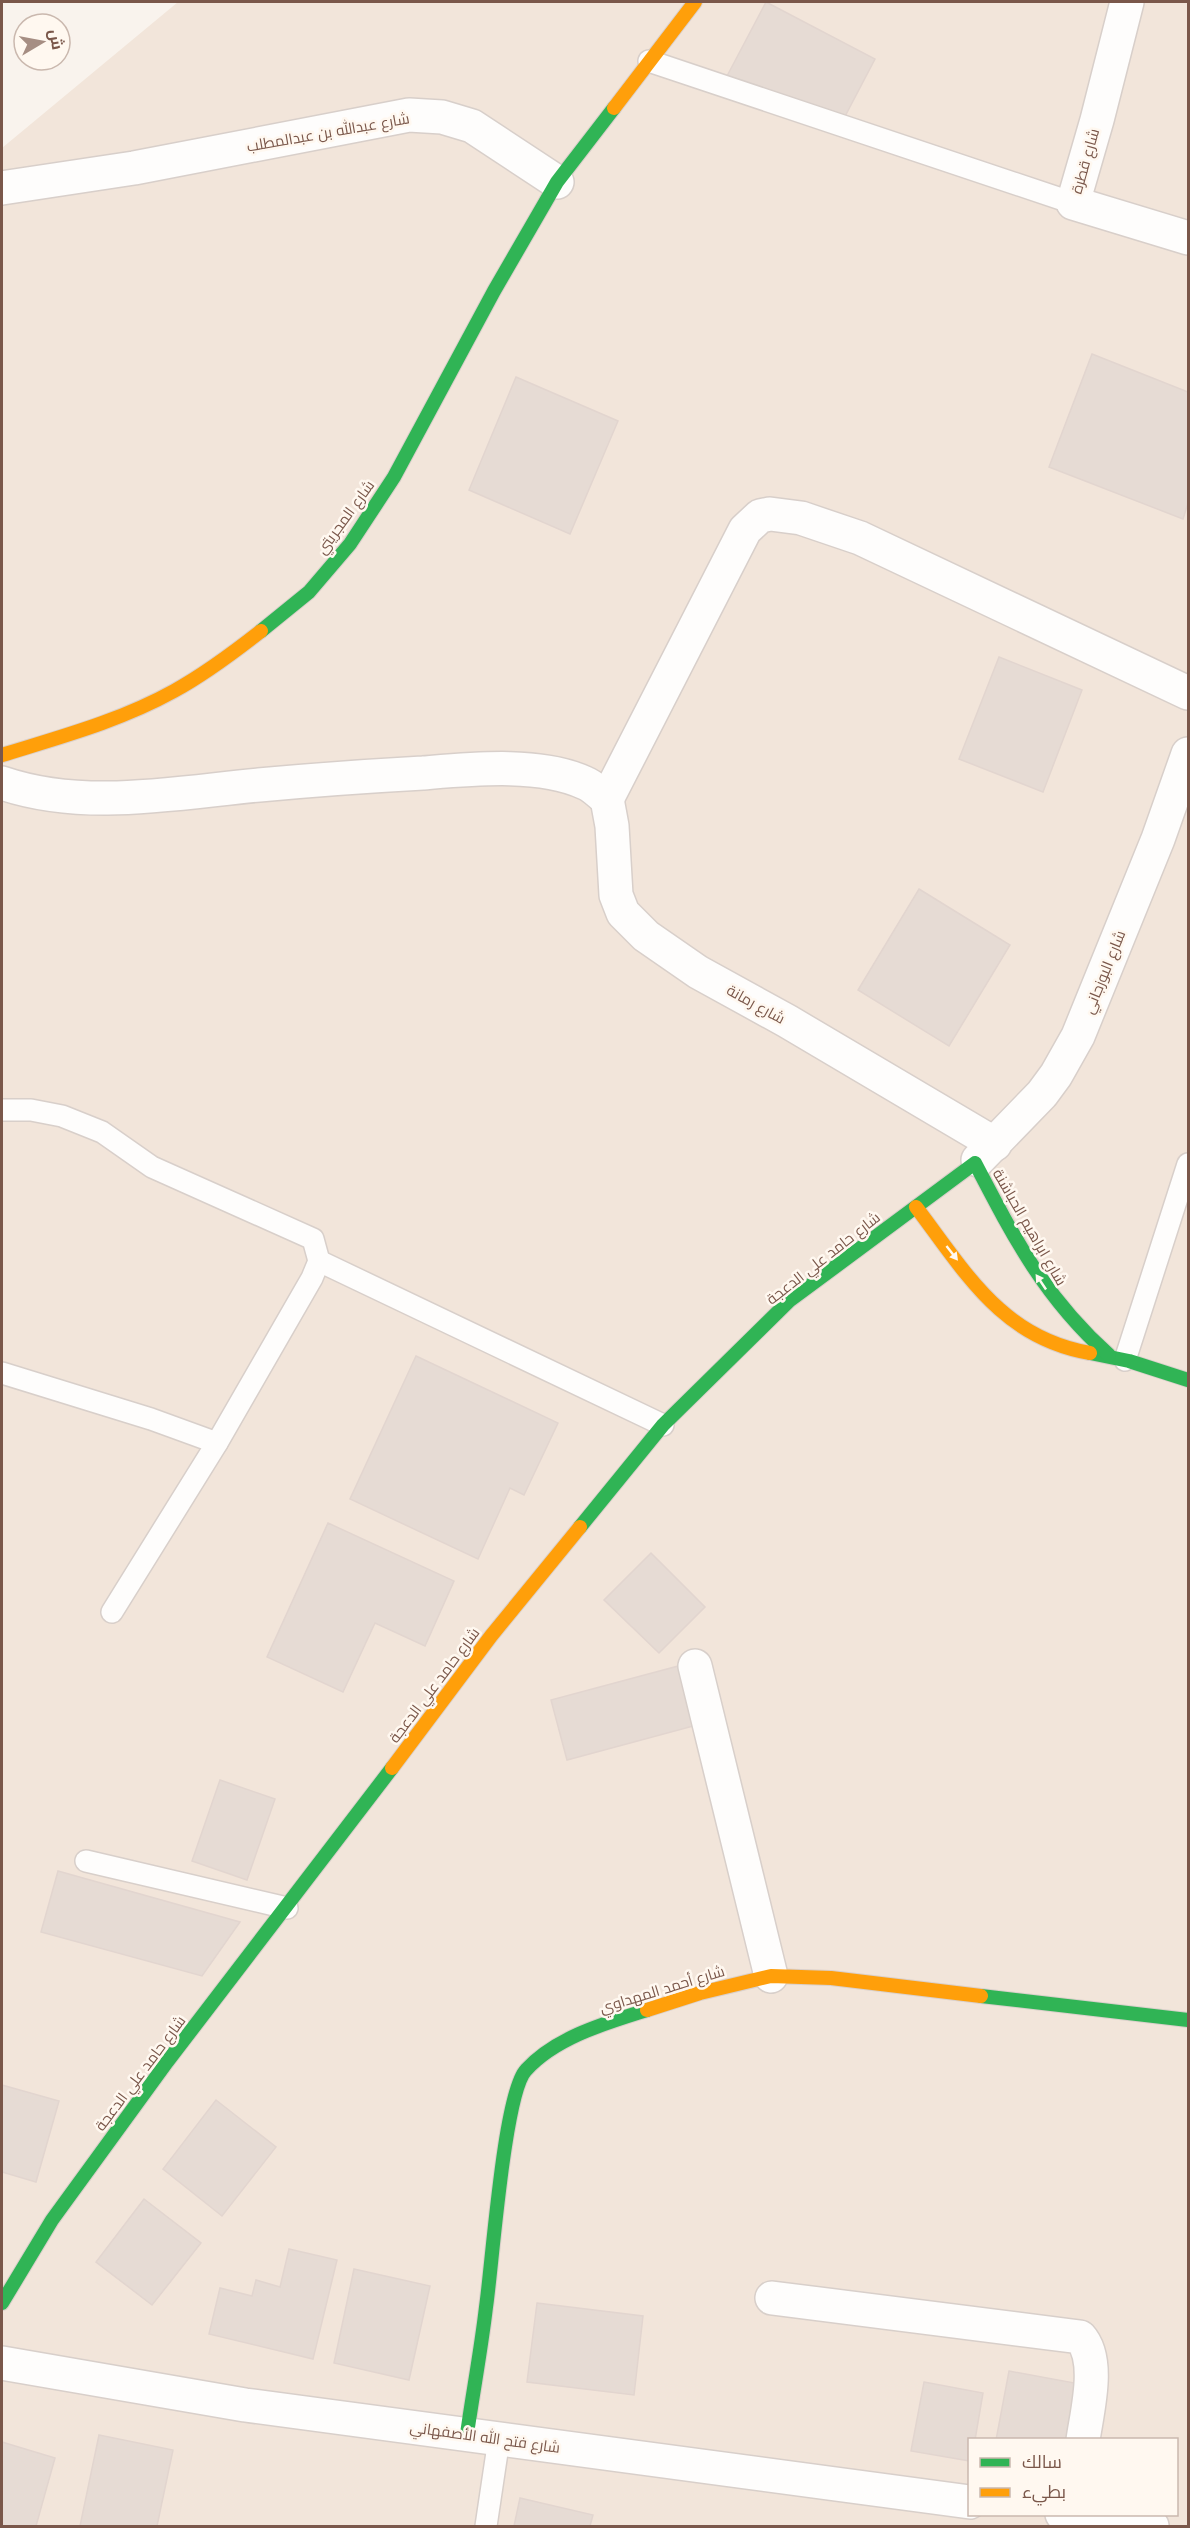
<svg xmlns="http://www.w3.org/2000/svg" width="1190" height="2528" font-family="Arial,Cairo,sans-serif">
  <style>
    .residential { fill: #f2e5da; fill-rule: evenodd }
    .building { fill: #e6dbd4; stroke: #e2d5cf; stroke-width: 1.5 }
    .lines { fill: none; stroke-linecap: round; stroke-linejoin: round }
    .lane-casing { stroke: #d8cfca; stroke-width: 24 }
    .street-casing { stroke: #d8cfca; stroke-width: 36 }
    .fast-casing { stroke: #dad0cb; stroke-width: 16 }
    .slow-casing { stroke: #dad0cb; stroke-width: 16 }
    .lane { stroke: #fefdfc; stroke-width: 21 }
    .street { stroke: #fefdfc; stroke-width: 33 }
    .fast { stroke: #30b455; stroke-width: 14 }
    .slow { stroke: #ff9f0a; stroke-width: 14 }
    .oneway { fill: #fff8f0 }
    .labels { text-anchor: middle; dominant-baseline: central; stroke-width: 5; stroke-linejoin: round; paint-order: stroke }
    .street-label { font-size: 15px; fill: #7a574a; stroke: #fff8f0 }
  </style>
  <rect width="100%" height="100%" fill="#f9f3ed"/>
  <path class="residential" d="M178 2H1188V2526H2V148ZM970 2440H1176V2514H970Z"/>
  <g class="building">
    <polygon points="766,2 875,59 842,122 727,76"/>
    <polygon points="1092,354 1188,392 1188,503 1183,519 1049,467"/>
    <polygon points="516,377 618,421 570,534 469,490"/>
    <polygon points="999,657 1082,690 1043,792 959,759"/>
    <polygon points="919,889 1010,945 949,1046 858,990"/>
    <polygon points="416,1356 558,1423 524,1495 510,1488 478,1559 350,1499"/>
    <polygon points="328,1523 454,1581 425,1646 375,1623 343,1692 267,1657"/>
    <polygon points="651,1553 705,1607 659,1653 604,1600"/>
    <polygon points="682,1665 697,1725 567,1760 551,1700"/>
    <polygon points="220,1780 275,1799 247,1880 192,1861"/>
    <polygon points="58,1871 240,1922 202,1976 41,1932"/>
    <polygon points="2,2085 59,2101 36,2182 2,2172"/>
    <polygon points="216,2100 276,2147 222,2216 163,2169"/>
    <polygon points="144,2199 201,2243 152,2305 96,2262"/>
    <polygon points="289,2249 337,2260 313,2359 209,2334 220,2288 252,2296 256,2280 280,2287"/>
    <polygon points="354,2269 430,2286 409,2380 334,2363"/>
    <polygon points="537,2303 643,2316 634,2395 527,2382"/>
    <polygon points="1009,2371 1080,2384 1070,2440 996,2440"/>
    <polygon points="924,2382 983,2393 975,2440 970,2440 970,2461 911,2451"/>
    <polygon points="99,2435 173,2450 157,2526 80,2526"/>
    <polygon points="2,2442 55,2458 36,2526 2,2526"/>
    <polygon points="520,2498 593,2515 590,2526 514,2526"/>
  </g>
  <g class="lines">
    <g class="lane-casing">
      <g id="lane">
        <polyline points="649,61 1073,203"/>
        <polyline points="2,1110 31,1110 62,1116 102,1132 152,1167 313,1239 319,1261 312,1278 217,1443 112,1612"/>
        <polyline points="319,1261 663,1425"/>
        <polyline points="1125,1360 1188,1164"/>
        <polyline points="2,1373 151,1419 217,1443"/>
        <polyline points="86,1861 287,1908"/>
        <polyline points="486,2526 499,2439"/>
      </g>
    </g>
    <g class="street-casing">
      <g id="street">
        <polyline points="1127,2 1097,120 1073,203 1188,238"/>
        <polyline points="2,188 134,168 409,115 442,117 472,126 557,182"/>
        <path d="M2 783C84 811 175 793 259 785 313 780 368 776 423 773 472 769 540 762 585 783 593 786 600 794 607 799"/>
        <polyline points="607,799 745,530 760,516 770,514 801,518 860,538 1188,693"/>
        <polyline points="607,799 612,826 616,895 623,913 646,936 698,972 787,1021 995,1144"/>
        <polyline points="978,1160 1042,1094 1056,1075 1078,1036 1158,839 1188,754"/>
        <polyline points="695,1666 771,1976"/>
        <path d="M772 2298 1080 2337C1101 2360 1087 2411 1083 2440"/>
        <polyline points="2,2363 245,2405 970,2502"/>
        <polyline points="1062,2514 1152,2526"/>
      </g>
    </g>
    <g class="fast-casing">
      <g id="fast">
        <polyline points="261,631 309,592 350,544 394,477 494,291 557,182 614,108"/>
        <polyline points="1090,1353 1129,1361 1188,1380"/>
        <path d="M580 1527 663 1425 789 1301 975 1163C1014 1238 1045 1298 1109 1355"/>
        <polyline points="981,1996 1188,2020"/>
        <polyline points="2,2303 52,2220 167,2062 392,1768"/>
        <path d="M467 2434C473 2392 481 2350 486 2307 492 2267 504 2093 526 2070 556 2037 606 2023 647 2010"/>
      </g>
    </g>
    <g class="slow-casing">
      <g id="slow">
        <polyline points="614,108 695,2"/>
        <path d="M2 755C60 737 120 721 174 691 205 674 233 653 261 631"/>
        <path d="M916 1207C966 1273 1002 1338 1090 1353"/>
        <polyline points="392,1768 491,1636 580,1527"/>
        <polyline points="647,2010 700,1993 771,1976 831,1978 981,1996"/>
      </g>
    </g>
    <use href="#lane" class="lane"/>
    <use href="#street" class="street"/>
    <use href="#fast" class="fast"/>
    <use href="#slow" class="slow"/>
  </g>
  <defs><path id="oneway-solid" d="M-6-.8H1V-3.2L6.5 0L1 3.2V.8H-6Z" transform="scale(1.5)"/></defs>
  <g class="oneway">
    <use href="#oneway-solid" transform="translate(952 1253) rotate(52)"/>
    <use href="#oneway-solid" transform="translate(1041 1282) rotate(-124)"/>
  </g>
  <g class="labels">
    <g class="street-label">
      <text transform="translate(328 132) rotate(-10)">شارع عبدالله بن عبدالمطلب</text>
      <text transform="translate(1085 161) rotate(-74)">شارع قطرة</text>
      <text transform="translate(345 517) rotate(-54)">شارع المجريتي</text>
      <text transform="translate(1104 972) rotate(-68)">شارع البوزجاني</text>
      <text transform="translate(756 1004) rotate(29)">شارع رمانة</text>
      <text transform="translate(1030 1227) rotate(60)">شارع ابراهيم الحباشنة</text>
      <text transform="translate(823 1258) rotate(-38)">شارع حامد علي الدعجة</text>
      <text transform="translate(434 1685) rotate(-53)">شارع حامد علي الدعجة</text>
      <text transform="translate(662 1989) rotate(-17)">شارع أحمد المهداوي</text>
      <text transform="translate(140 2073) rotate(-53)">شارع حامد علي الدعجة</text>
      <text transform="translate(485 2437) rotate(8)">شارع فتح الله الأصفهاني</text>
    </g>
  </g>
  <rect width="1190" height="2528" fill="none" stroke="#7a574a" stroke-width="6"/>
  <rect x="968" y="2438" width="210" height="78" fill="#fff8f0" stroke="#cab8ae" stroke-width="1.5"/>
  <rect x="980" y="2458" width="30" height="9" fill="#30b455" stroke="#cab8ae" stroke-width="1.5"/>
  <text x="1022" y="2468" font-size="18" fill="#7a574a">سالك</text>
  <rect x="980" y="2488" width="30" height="9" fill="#ff9f0a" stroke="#cab8ae" stroke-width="1.5"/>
  <text x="1022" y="2498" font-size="18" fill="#7a574a">بطيء</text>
  <g transform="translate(42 42) rotate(80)"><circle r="28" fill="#fff8f0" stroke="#cab8ae" stroke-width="1.5"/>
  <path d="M0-4.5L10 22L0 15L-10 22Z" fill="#a68e83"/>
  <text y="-9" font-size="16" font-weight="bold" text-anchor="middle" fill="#7a574a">ش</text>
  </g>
</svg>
